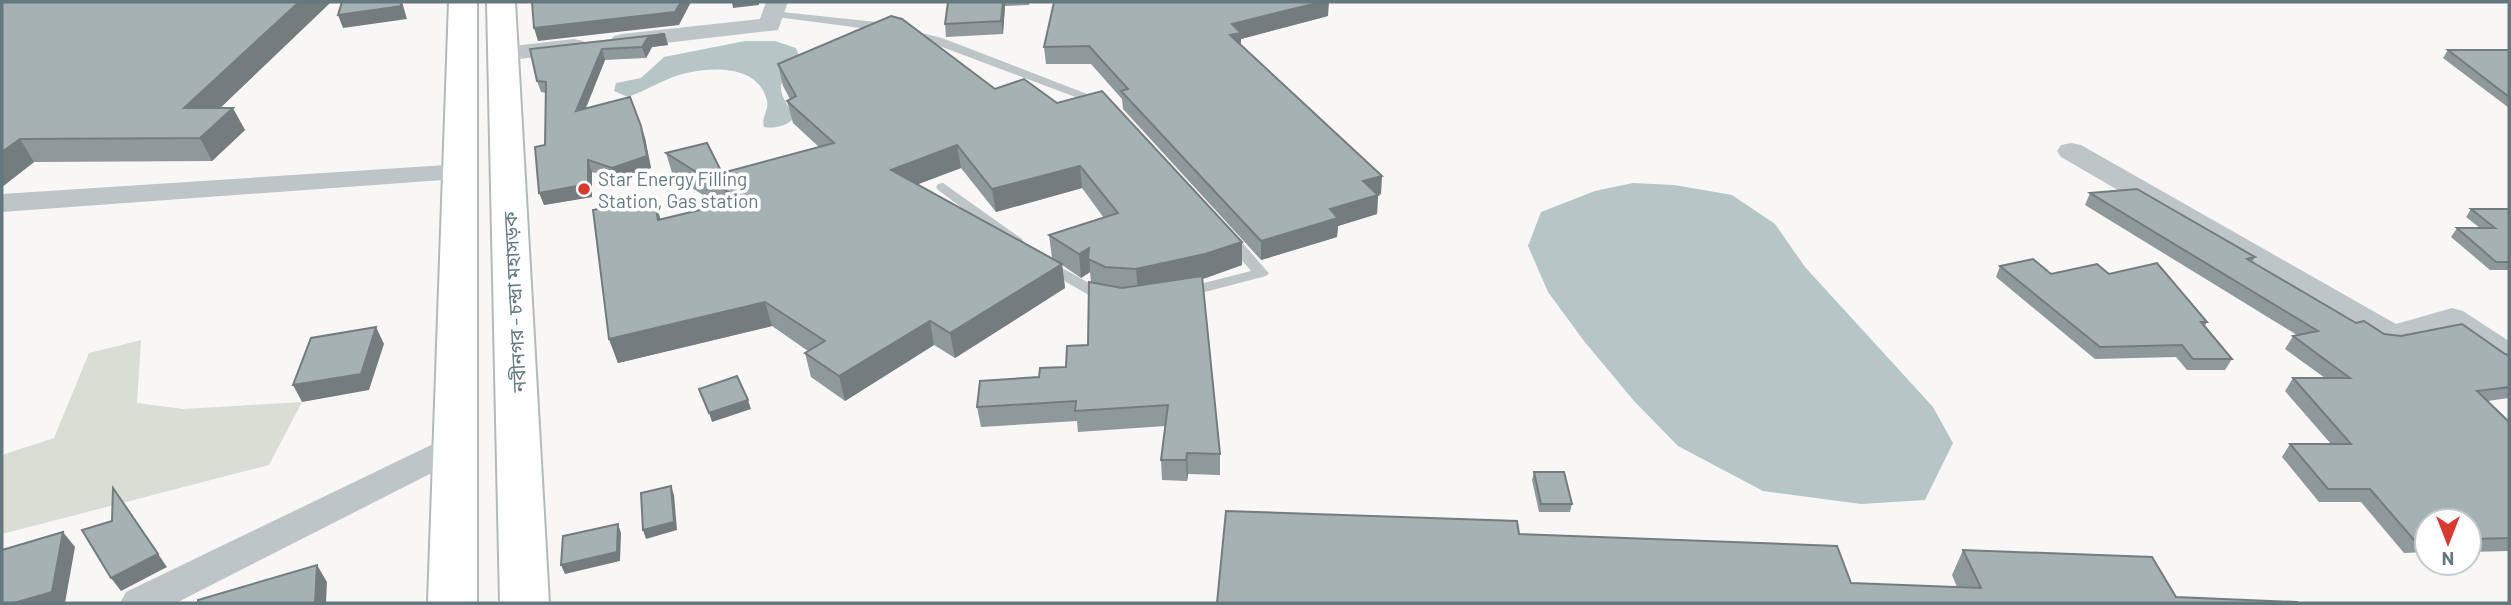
<svg xmlns="http://www.w3.org/2000/svg" width="2511" height="605" font-family="Barlow,'Noto Sans Bengali',sans-serif">
  <style>
    .green { fill: #d9ddd4 }
    .water { fill: #b6c6c7 }
    .lines { fill: none; stroke-linecap: round; stroke-linejoin: round }
    .highway-casing { stroke: #b4b9bb; stroke-width: 4 }
    .lane { fill: #bec5c7; fill-rule: evenodd }
    .street { fill: #bec5c7; fill-rule: evenodd }
    .highway { fill: #fff; fill-rule: evenodd }
    .wall { fill: #8f989b; fill-rule: evenodd }
    .shaded-wall { fill: #747c7e }
    .building { fill: #a6b1b4; stroke: #747c7e; stroke-width: 2 }
    .poi-dot { fill: #dc3630; stroke: #fff; stroke-width: 2.5 }
    .labels { text-anchor: middle; dominant-baseline: central; stroke-width: 7; stroke-linejoin: round; paint-order: stroke }
    .poi-label { font-size: 19px; fill: #64797f; stroke: #fff; text-anchor: start }
    .street-label { font-size: 19px; fill: #64797f; stroke: #fff }
  </style>
  <rect width="100%" height="100%" fill="#f8f7f5"/>
  <polygon class="green" points="141,340 137,403 183,409 302,402 269,465 2,534 2,455 54,438 89,353"/>
  <g class="water">
    <path d="M745 41H775L796 48 800 58 781 85C780 100 791 105 793 119 786 126 774 129 764 127 761 118 769 110 767 101 758 61 702 67 673 77 658 83 644 91 628 97L614 91 616 83 641 78 664 57Z"/>
    <polygon points="1633,183 1674,185 1732,195 1775,224 1805,267 1933,407 1953,443 1925,500 1861,504 1763,491 1678,446 1634,401 1584,341 1548,292 1528,246 1541,212 1595,191"/>
  </g>
  <g class="lines">
    <g class="highway-casing">
      <g id="highway">
        <polygon points="449,2 477,2 477,603 428,603"/>
        <polygon points="487,2 515,2 549,603 500,603"/>
      </g>
    </g>
    <g class="lane">
      <polygon points="773,11 876,22 942,38 1113,104 1107,108 1102,107 934,44 876,30 769,16 769,12"/>
      <polygon points="943,183 1022,239 1024,242 1022,245 1012,245 938,190 936,187 938,184"/>
      <polygon points="1229,232 1234,233 1266,270 1269,273 1266,276 1182,298 1176,296 1174,293 1176,290 1251,271 1222,236"/>
      <polygon points="1046,259 1114,297 1116,300 1108,305 1102,303 1041,267 1038,264"/>
    </g>
    <g class="street">
      <polygon points="766,2 788,2 778,30 622,48 614,46 610,41 614,36 622,34 760,19"/>
      <polygon points="574,39 583,41 586,46 583,51 503,61 494,59 491,54 494,49 503,47"/>
      <polygon points="2071,143 2081,145 2396,324 2452,308 2463,311 2509,341 2509,367 2497,364 2448,330 2392,346 2381,343 2061,157 2057,151 2061,145"/>
      <polygon points="461,164 471,166 475,172 471,178 2,212 2,194"/>
      <polygon points="456,433 469,436 474,445 469,454 176,603 120,603 126,592"/>
    </g>
    <use href="#highway" class="highway"/>
  </g>
  <g class="wall">
    <polygon points="2,2 331,2 220,108 245,130 212,161 34,162 2,187"/>
    <polygon points="948,2 1030,2 1029,5 1005,6 1003,34 946,37 945,24"/>
    <polygon points="1328,16 1241,39 1241,45 1381,194 1378,195 1377,214 1338,226 1337,237 1261,260 1123,109 1122,99 1091,64 1046,64 1044,47"/>
    <polygon points="665,34 668,45 652,47 646,58 605,60 586,108 641,126 645,138 651,168 616,179 592,172 592,197 544,205 546,93 541,92 537,81 530,49"/>
    <polygon points="2448,50 2509,50 2509,108 2443,58"/>
    <path d="M778 64 995 89 1242 265 1202 279 1220 454V475L1188 474 1187 481 1162 480 1161 460 1165 426 1078 432 1077 421 981 427 977 407 1039 377 1066 367 1088 345 1091 283 1090 272 1081 278 1062 265 1065 288 955 358 934 345 845 401 811 377 805 353 808 351 772 326 618 363 609 339 654 198 660 219 719 205 673 176 666 153 722 173 819 147 793 123 787 101 790 99 783 86ZM961 168 996 212 1082 188 1104 218 1049 235 1052 258 917 184Z"/>
    <polygon points="2090,193 2255,257 2252,262 2356,323 2384,334 2509,355 2509,398 2488,401 2509,422 2509,551 2469,552 2469,521 2427,521 2427,552 2404,553 2361,502 2319,502 2282,457 2290,444 2331,444 2285,391 2293,378 2325,378 2285,349 2293,336 2297,335 2085,205"/>
    <polygon points="2471,209 2509,209 2509,270 2490,270 2451,237 2457,228 2480,228 2466,217"/>
    <polygon points="2000,266 2051,274 2109,274 2207,322 2205,326 2232,359 2225,370 2187,370 2176,357 2095,359 1996,277"/>
    <polygon points="1534,472 1572,504 1570,512 1539,512 1532,480"/>
    <polygon points="1519,534 1851,583 1957,587 1952,575 1963,550 2176,597 1217,603"/>
  </g>
  <g class="shaded-wall">
    <polygon points="299,2 331,2 196,131 184,108"/>
    <polygon points="402,2 407,19 343,28 338,15"/>
    <polygon points="681,2 691,2 679,25 538,41 534,28"/>
    <polygon points="732,2 759,2 759,5 733,8"/>
    <polygon points="1003,2 1005,2 1005,6 1003,34 1001,21"/>
    <polygon points="1321,2 1329,2 1328,16 1241,39 1241,50 1230,35 1232,24"/>
    <polygon points="665,34 668,45 652,47 646,58 642,47 649,36"/>
    <polygon points="602,49 605,60 580,122 576,111"/>
    <polygon points="233,108 245,130 212,161 200,138"/>
    <polygon points="641,126 645,138 651,168 616,179 612,168"/>
    <polygon points="20,139 34,162 2,187 2,152"/>
    <polygon points="957,145 961,168 895,193 891,170"/>
    <polygon points="588,160 592,172 592,197 544,205 539,193"/>
    <polygon points="1080,166 1082,188 996,212 992,189"/>
    <polygon points="1382,176 1381,194 1362,200 1363,181"/>
    <polygon points="1378,195 1377,214 1338,226 1337,237 1261,260 1261,241 1330,209"/>
    <polygon points="654,198 661,221 658,220"/>
    <polygon points="1242,242 1242,265 1206,278 1138,293 1136,269"/>
    <polygon points="1089,248 1090,272 1081,278 1079,254"/>
    <polygon points="1062,264 1065,288 955,358 950,333"/>
    <polygon points="765,302 772,326 618,363 609,339"/>
    <polygon points="930,321 934,345 845,401 839,376"/>
    <polygon points="376,327 384,344 369,390 302,402 293,385"/>
    <polygon points="748,400 751,409 712,422 709,413"/>
    <polygon points="1187,453 1188,474 1187,481 1186,460"/>
    <polygon points="671,486 674,495 677,530 646,539 643,530"/>
    <polygon points="122,501 167,567 121,591 111,578"/>
    <polygon points="618,524 621,533 620,561 565,574 561,565"/>
    <polygon points="63,532 75,547 65,603 14,603"/>
    <polygon points="317,565 327,582 326,603 315,603"/>
  </g>
  <g class="building">
    <polygon points="2,2 299,2 184,108 233,108 200,138 20,139 2,152"/>
    <polygon points="342,2 400,2 402,6 338,15"/>
    <polygon points="532,2 681,2 675,12 534,28"/>
    <polygon points="948,2 1003,2 1001,21 945,24"/>
    <polygon points="1054,2 1321,2 1232,24 1241,33 1230,35 1382,176 1363,181 1378,195 1330,209 1338,218 1261,241 1121,91 1128,89 1089,46 1044,47"/>
    <polygon points="891,16 902,19 995,89 1024,79 1057,103 1102,91 1242,242 1205,254 1136,269 1105,267 1088,259 1089,248 1079,254 1049,235 1118,213 1080,166 992,189 957,145 891,170 1062,264 950,333 930,321 839,376 805,353 825,341 765,302 609,339 593,210 654,198 658,220 741,200 666,153 707,143 722,173 834,143 787,101 796,96 778,64"/>
    <polygon points="665,34 649,36 642,47 602,49 576,111 630,97 641,126 647,156 612,168 588,160 588,184 539,193 535,147 545,145 546,82 537,81 530,49"/>
    <polygon points="2448,50 2509,50 2509,97"/>
    <polygon points="2137,189 2255,257 2247,259 2356,323 2364,321 2384,334 2401,336 2462,324 2505,354 2509,355 2509,387 2477,391 2509,422 2509,538 2469,539 2469,521 2427,521 2427,539 2414,540 2370,489 2328,489 2290,444 2351,444 2293,378 2350,378 2293,336 2318,331 2090,193"/>
    <polygon points="2471,209 2509,209 2509,262 2496,262 2457,228 2495,228"/>
    <polygon points="2033,259 2051,274 2097,264 2109,274 2157,263 2207,322 2201,322 2232,359 2193,359 2182,345 2100,347 2000,266"/>
    <polygon points="1202,276 1220,454 1187,453 1186,460 1161,460 1168,405 1075,411 1076,401 977,407 980,381 1039,377 1040,368 1066,367 1067,346 1088,345 1089,282 1122,288"/>
    <polygon points="376,327 361,374 293,385 311,338"/>
    <polygon points="737,376 748,400 709,413 699,389"/>
    <polygon points="1534,472 1564,472 1572,504 1541,504"/>
    <polygon points="671,486 674,522 643,530 641,493"/>
    <polygon points="113,488 158,554 111,578 82,530 112,521"/>
    <polygon points="1226,511 1517,521 1519,534 1837,546 1851,583 1981,588 1963,550 2152,557 2176,597 2297,602 2298,603 1217,603"/>
    <polygon points="618,524 617,552 561,565 563,536"/>
    <polygon points="63,532 52,592 14,603 2,603 2,550"/>
    <polygon points="317,565 315,603 198,603 198,600"/>
  </g>
  <circle class="poi-dot" cx="584" cy="189" r="7"/>
  <g class="labels">
    <g class="poi-label">
      <text x="598" y="178">Star Energy Filling<tspan x="598" dy="22">Station, Gas station</tspan></text>
    </g>
    <g class="street-label">
      <text transform="translate(514 302) rotate(-93)">নবীনগর - চন্দ্রা মহাসড়ক</text>
    </g>
  </g>
  <rect width="2511" height="605" fill="none" stroke="#64797f" stroke-width="7"/>
  <g transform="translate(2448 542) rotate(180)"><circle r="33" fill="#ffffff" stroke="#c1c9cc" stroke-width="2"/>
  <path d="M0-5L12 26L0 18L-12 26Z" fill="#dc3630"/>
  <text y="-10" font-size="19" font-weight="bold" text-anchor="middle" fill="#64797f">N</text>
  </g>
</svg>
